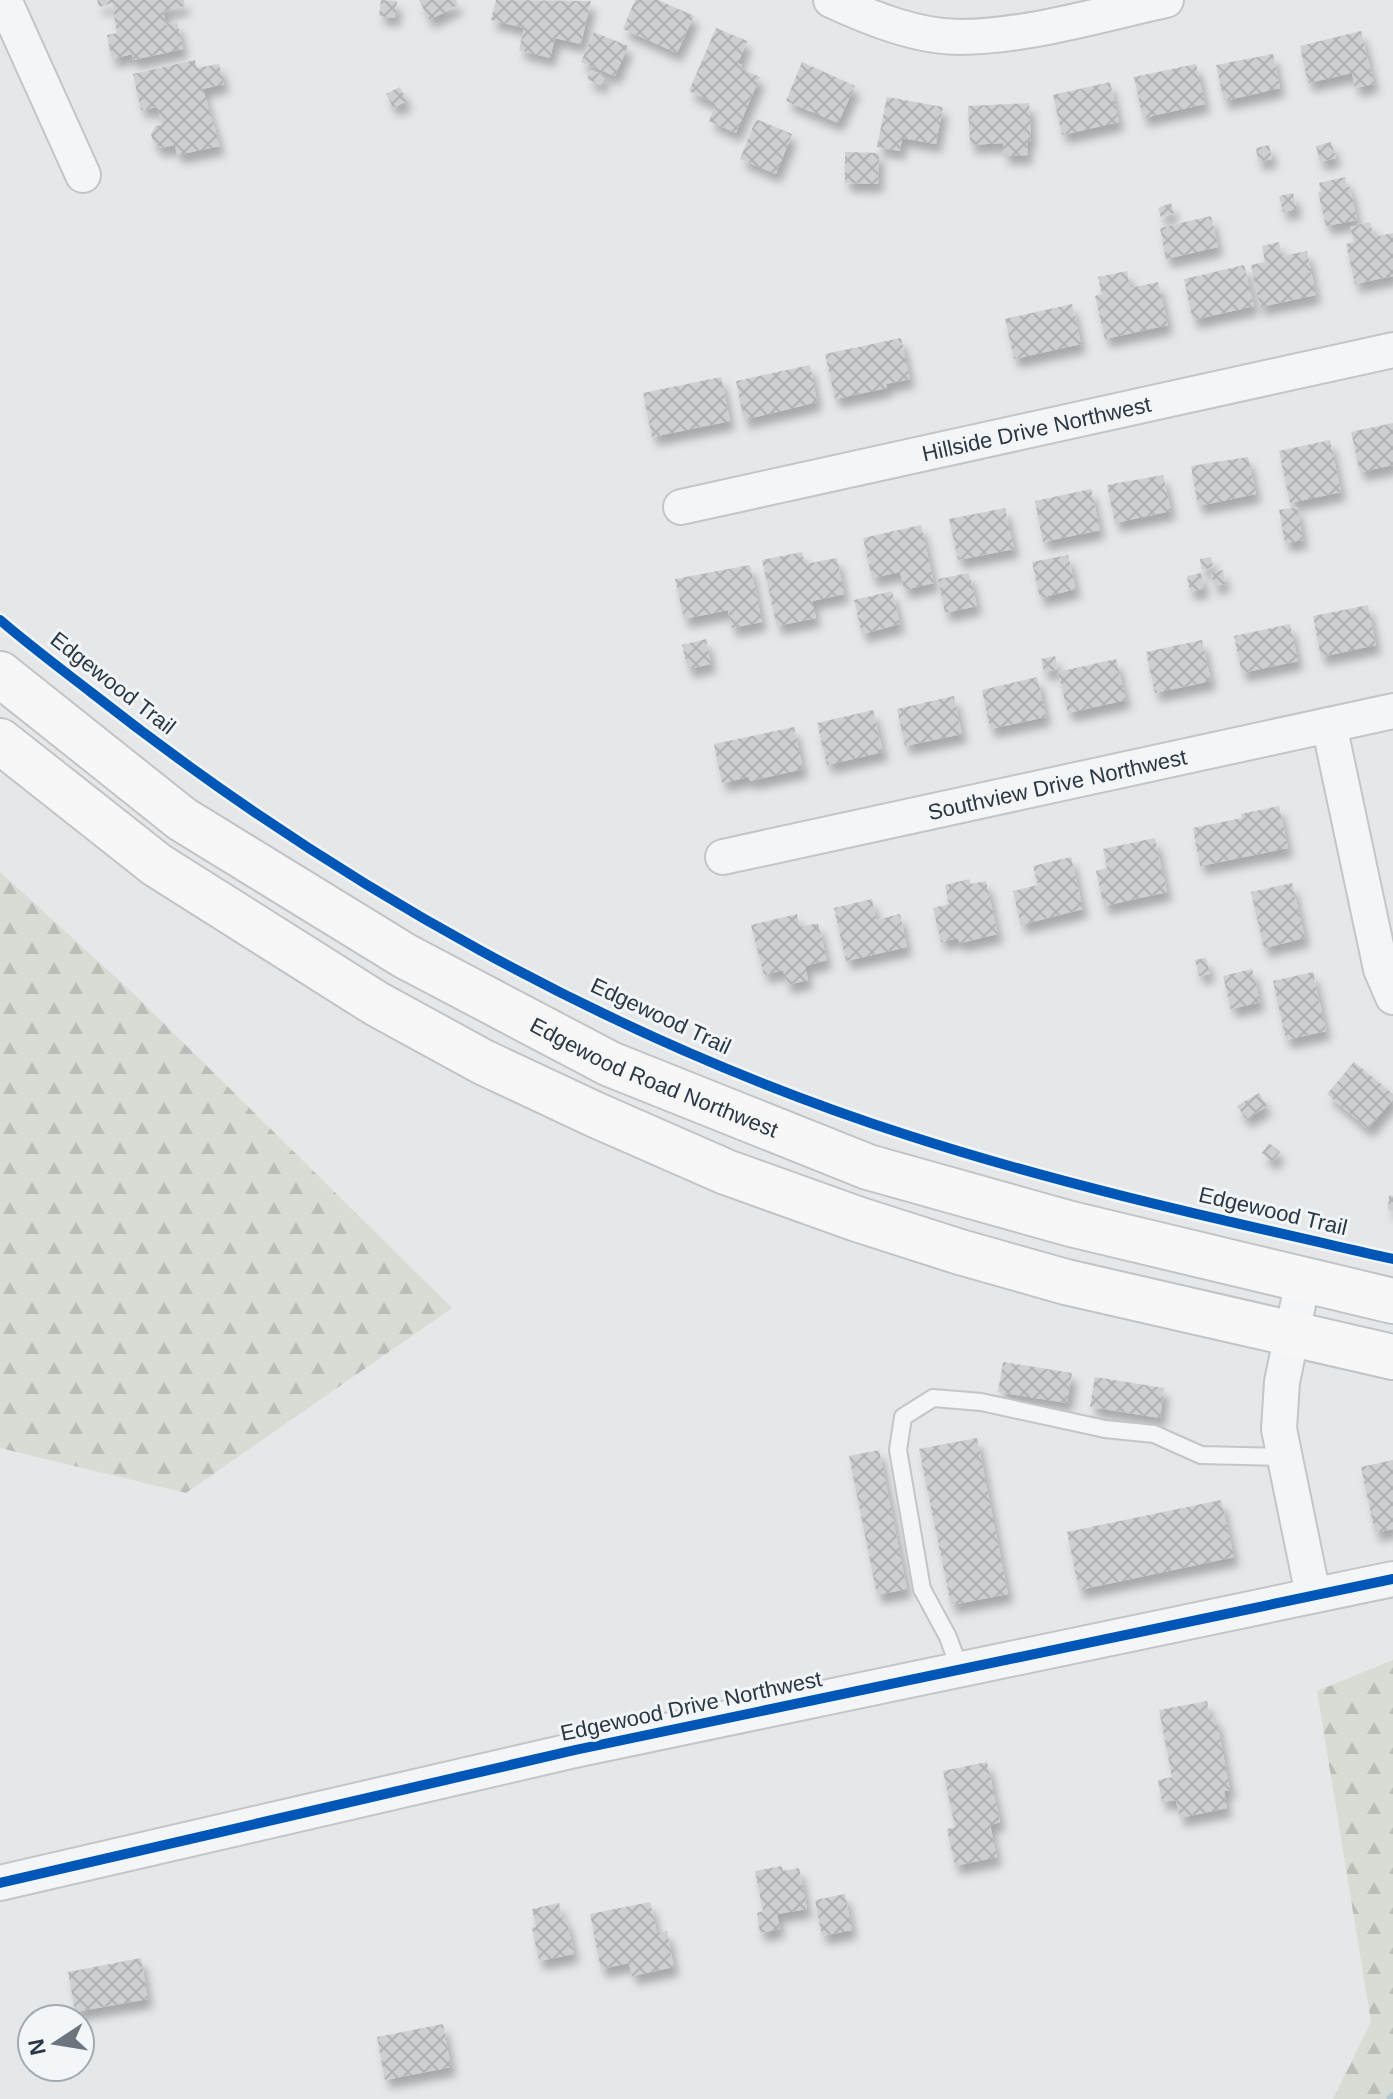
<svg xmlns="http://www.w3.org/2000/svg" width="1393" height="2099" font-family="Arial,sans-serif">
  <style>
    .forest { fill: url(#forest-firs) }
    .lines { fill: none; stroke-linecap: round; stroke-linejoin: round }
    .stream { stroke: #b3c8d5; stroke-width: 9 }
    .building { fill: url(#building-cross-hatch); filter: url(#shadow) }
    .service-casing { stroke: #c3c5c7; stroke-width: 20 }
    .minor-casing { stroke: #c3c5c7; stroke-width: 38 }
    .primary-casing { stroke: #c1c4c7; stroke-width: 48 }
    .service { stroke: #f4f5f6; stroke-width: 16 }
    .minor { stroke: #f4f5f6; stroke-width: 34 }
    .primary { stroke: #f7f7f8; stroke-width: 44 }
    .cycleway-casing { stroke: #f3f6f8; stroke-width: 15 }
    .cycleway { stroke: #0057b8; stroke-width: 10 }
    .labels { text-anchor: middle; dominant-baseline: central; stroke-width: 6; stroke-linejoin: round; paint-order: stroke }
    .street-label { font-size: 22px; fill: #2a3744; stroke: #f3f6f8 }
  </style>
  <defs>
    <pattern id="forest-firs" width="22" height="20" patternUnits="userSpaceOnUse" patternTransform="scale(2)"><rect width="22" height="20" fill="#d7ddd5"/><path d="M5 1l3.5 6h-7zM16 11l3.5 6h-7z" fill="#b9beb8"/></pattern>
    <pattern id="building-cross-hatch" width="8" height="8" patternUnits="userSpaceOnUse" patternTransform="scale(2)"><rect width="8" height="8" fill="#cdcfd2"/><path d="M0 0l8 8M0 8l8-8" fill="none" stroke="#b0b2b6"/></pattern>
    <filter id="shadow"><feDropShadow dx="5" dy="9" stdDeviation="4" flood-color="#0004"/></filter>
  </defs>
  <rect width="100%" height="100%" fill="#e5e7e9"/>
  <g class="forest">
    <polygon points="0,872 136,996 452,1308 186,1493 0,1448"/>
    <polygon points="1393,1660 1393,2099 1333,2099 1371,2022 1317,1691"/>
  </g>
  <g class="lines">
    <polyline class="stream" points="1391,2099 1393,2097"/>
  </g>
  <g class="building">
    <polygon points="97,0 184,0 185,6 163,11 166,25 177,22 183,49 133,60 132,54 112,59 107,35 117,33 112,3 99,7"/>
    <polygon points="381,0 397,1 395,18 379,16"/>
    <polygon points="419,0 456,0 458,5 429,20"/>
    <polygon points="496,0 591,1 581,44 555,38 550,58 519,50 524,28 491,20"/>
    <polygon points="635,0 658,0 694,16 677,53 623,29"/>
    <polygon points="716,28 747,41 738,63 742,65 741,69 760,77 736,133 709,121 716,104 689,91"/>
    <polygon points="1361,31 1374,84 1355,88 1352,73 1308,83 1300,46"/>
    <polygon points="594,32 628,46 615,76 581,62"/>
    <polygon points="1273,54 1280,88 1224,101 1216,65"/>
    <polygon points="195,60 197,68 219,64 224,84 203,89 220,146 177,155 175,145 161,148 154,143 151,135 155,126 162,125 157,107 141,110 133,74"/>
    <polygon points="802,62 855,86 838,123 786,101"/>
    <polygon points="1196,64 1205,104 1143,118 1134,77"/>
    <polygon points="591,70 606,76 601,85 587,79"/>
    <polygon points="1110,82 1119,122 1062,135 1053,95"/>
    <polygon points="400,87 407,101 393,108 386,94"/>
    <polygon points="887,97 943,107 936,144 902,138 900,151 877,147"/>
    <polygon points="1029,103 1031,140 1027,141 1028,155 1004,156 1003,143 970,145 968,106"/>
    <polygon points="756,119 792,134 776,174 740,159"/>
    <polygon points="1331,142 1336,158 1320,162 1316,146"/>
    <polygon points="1269,145 1272,159 1258,162 1256,148"/>
    <polygon points="845,152 879,153 878,184 845,183"/>
    <polygon points="1345,177 1347,187 1350,187 1357,220 1326,226 1318,192 1321,191 1319,183"/>
    <polygon points="1293,193 1297,209 1283,212 1279,196"/>
    <polygon points="1171,203 1174,213 1161,217 1158,208"/>
    <polygon points="1211,216 1218,247 1166,259 1160,228"/>
    <polygon points="1370,222 1374,237 1393,233 1393,276 1355,284 1346,244 1354,242 1350,227"/>
    <polygon points="1279,242 1282,256 1307,251 1316,295 1260,307 1251,265 1265,262 1262,246"/>
    <polygon points="1244,265 1254,306 1193,320 1184,279"/>
    <polygon points="1127,271 1130,288 1158,282 1168,325 1105,339 1095,296 1102,294 1098,277"/>
    <polygon points="1072,304 1081,344 1014,359 1005,319"/>
    <polygon points="901,338 910,379 886,384 887,388 835,399 825,354"/>
    <polygon points="810,365 817,402 744,420 736,381"/>
    <polygon points="721,377 730,421 652,437 643,393"/>
    <polygon points="1393,423 1393,465 1360,472 1351,432"/>
    <polygon points="1330,440 1341,492 1290,503 1279,451"/>
    <polygon points="1248,457 1256,494 1198,506 1191,466"/>
    <polygon points="1163,475 1171,511 1115,523 1107,485"/>
    <polygon points="1091,489 1100,530 1043,542 1035,501"/>
    <polygon points="1297,507 1303,540 1285,543 1279,510"/>
    <polygon points="1005,508 1014,549 958,560 949,519"/>
    <polygon points="921,525 934,583 904,590 900,572 872,578 863,538"/>
    <polygon points="802,552 805,564 837,558 844,594 812,601 816,618 777,626 762,560"/>
    <polygon points="1068,555 1076,589 1040,598 1032,562"/>
    <polygon points="1211,557 1213,567 1202,570 1200,559"/>
    <polygon points="750,565 762,622 731,628 728,610 684,619 675,579"/>
    <polygon points="1223,570 1225,584 1214,586 1211,573"/>
    <polygon points="969,573 977,606 945,613 938,579"/>
    <polygon points="1201,573 1204,589 1190,592 1187,576"/>
    <polygon points="892,591 900,624 862,634 854,600"/>
    <polygon points="1368,605 1376,645 1321,657 1313,616"/>
    <polygon points="1290,624 1298,661 1242,673 1234,636"/>
    <polygon points="706,639 711,664 688,669 682,645"/>
    <polygon points="1202,640 1211,681 1155,693 1146,652"/>
    <polygon points="1055,656 1058,669 1044,672 1041,659"/>
    <polygon points="1116,659 1126,700 1068,713 1058,672"/>
    <polygon points="1037,677 1046,717 990,729 982,690"/>
    <polygon points="954,696 962,734 905,746 897,709"/>
    <polygon points="873,710 883,752 827,765 817,723"/>
    <polygon points="794,727 803,769 750,781 749,777 722,783 714,744"/>
    <polygon points="1279,806 1288,848 1200,866 1193,828 1242,818 1241,814"/>
    <polygon points="1155,838 1167,892 1104,906 1096,871 1107,868 1103,849"/>
    <polygon points="1071,857 1083,909 1021,925 1013,891 1038,885 1033,866"/>
    <polygon points="969,879 971,884 986,881 998,934 960,943 958,938 941,942 933,908 949,904 945,885"/>
    <polygon points="1292,883 1305,938 1264,948 1251,892"/>
    <polygon points="872,899 876,920 900,914 907,947 846,961 834,908"/>
    <polygon points="797,914 800,927 818,923 827,960 805,966 808,980 787,985 783,970 764,975 751,925"/>
    <polygon points="1206,958 1210,974 1199,976 1195,960"/>
    <polygon points="1252,969 1260,1002 1231,1009 1223,976"/>
    <polygon points="1313,972 1326,1031 1286,1040 1273,981"/>
    <polygon points="1354,1062 1393,1094 1393,1099 1368,1129 1327,1094"/>
    <polygon points="1259,1093 1267,1106 1246,1119 1237,1106"/>
    <polygon points="1269,1143 1280,1152 1272,1162 1262,1153"/>
    <polygon points="1389,1195 1393,1196 1393,1211 1388,1210"/>
    <polygon points="1003,1362 1072,1373 1067,1403 998,1392"/>
    <polygon points="1095,1377 1164,1388 1160,1418 1090,1407"/>
    <polygon points="977,1438 1008,1594 951,1605 919,1449"/>
    <polygon points="879,1450 907,1589 877,1595 849,1456"/>
    <polygon points="1393,1460 1393,1529 1375,1533 1361,1467"/>
    <polygon points="1221,1500 1234,1557 1079,1590 1067,1532"/>
    <polygon points="1207,1701 1210,1718 1216,1717 1230,1790 1224,1791 1227,1808 1180,1818 1176,1800 1162,1802 1158,1780 1172,1777 1159,1710"/>
    <polygon points="987,1762 1000,1822 990,1825 997,1857 955,1866 947,1829 955,1827 943,1771"/>
    <polygon points="782,1866 783,1871 799,1868 807,1909 777,1914 780,1929 760,1933 757,1913 763,1911 755,1871"/>
    <polygon points="845,1894 852,1930 822,1936 815,1900"/>
    <polygon points="650,1902 657,1933 667,1931 674,1967 632,1976 629,1963 601,1969 590,1914"/>
    <polygon points="559,1903 562,1919 566,1918 574,1954 539,1961 532,1928 536,1927 532,1909"/>
    <polygon points="141,1958 148,1999 75,2012 68,1972"/>
    <polygon points="443,2024 451,2067 385,2080 377,2037"/>
  </g>
  <g class="lines">
    <g class="service-casing">
      <polyline id="service" points="960,1670 948,1637 922,1589 898,1450 903,1417 933,1398 981,1402 1105,1429 1154,1434 1201,1455 1285,1457"/>
    </g>
    <g class="minor-casing">
      <g id="minor">
        <polyline points="4,0 83,175"/>
        <path d="M831 0C870 18 917 37 960 37 1030 36 1098 15 1166 0"/>
        <path id="s1" d="M681 507 1393 350"/>
        <polyline points="1329,725 1381,969 1393,997"/>
        <path id="s2" d="M723 857 1393 711"/>
        <polyline points="1303,1280 1282,1382 1279,1429 1313,1595"/>
        <polyline points="0,1883 575,1750 1393,1579"/>
      </g>
    </g>
    <g class="primary-casing">
      <g id="primary">
        <path id="s3" d="M0 674 182 819 405 956 610 1064 868 1167 1071 1224 1393 1301"/>
        <polyline points="0,741 157,865 377,1004 483,1062 596,1115 726,1172 857,1219 960,1252 1066,1282 1393,1357"/>
      </g>
    </g>
    <use href="#service" class="service"/>
    <use href="#minor" class="minor"/>
    <use href="#primary" class="primary"/>
    <g class="cycleway-casing">
      <g id="cycleway">
        <path d="M0 620C29 645 61 669 92 693 336 885 613 1041 910 1136 1068 1187 1231 1222 1393 1259"/>
        <polyline points="0,1883 575,1750 1393,1579"/>
      </g>
    </g>
    <use href="#cycleway" class="cycleway"/>
  </g>
  <g class="labels">
    <g class="street-label">
      <text stroke="none"><textPath href="#s1" startOffset="364">Hillside Drive Northwest</textPath></text>
      <text transform="translate(113 683) rotate(38)">Edgewood Trail</text>
      <text stroke="none"><textPath href="#s2" startOffset="342">Southview Drive Northwest</textPath></text>
      <text transform="translate(661 1016) rotate(25)">Edgewood Trail</text>
      <text stroke="none"><textPath href="#s3" startOffset="772">Edgewood Road Northwest</textPath></text>
      <text transform="translate(1273 1211) rotate(13)">Edgewood Trail</text>
      <text transform="translate(691 1706) rotate(-12)">Edgewood Drive Northwest</text>
    </g>
  </g>
  <g transform="translate(56 2043) rotate(258)"><circle r="38" fill="#f3f6f8" stroke="#a3aab0" stroke-width="2"/>
  <path d="M0-6L14 30L0 20L-14 30Z" fill="#6b757e"/>
  <text y="-12" font-size="22" font-weight="bold" text-anchor="middle" fill="#2a3744">N</text>
  </g>
</svg>
